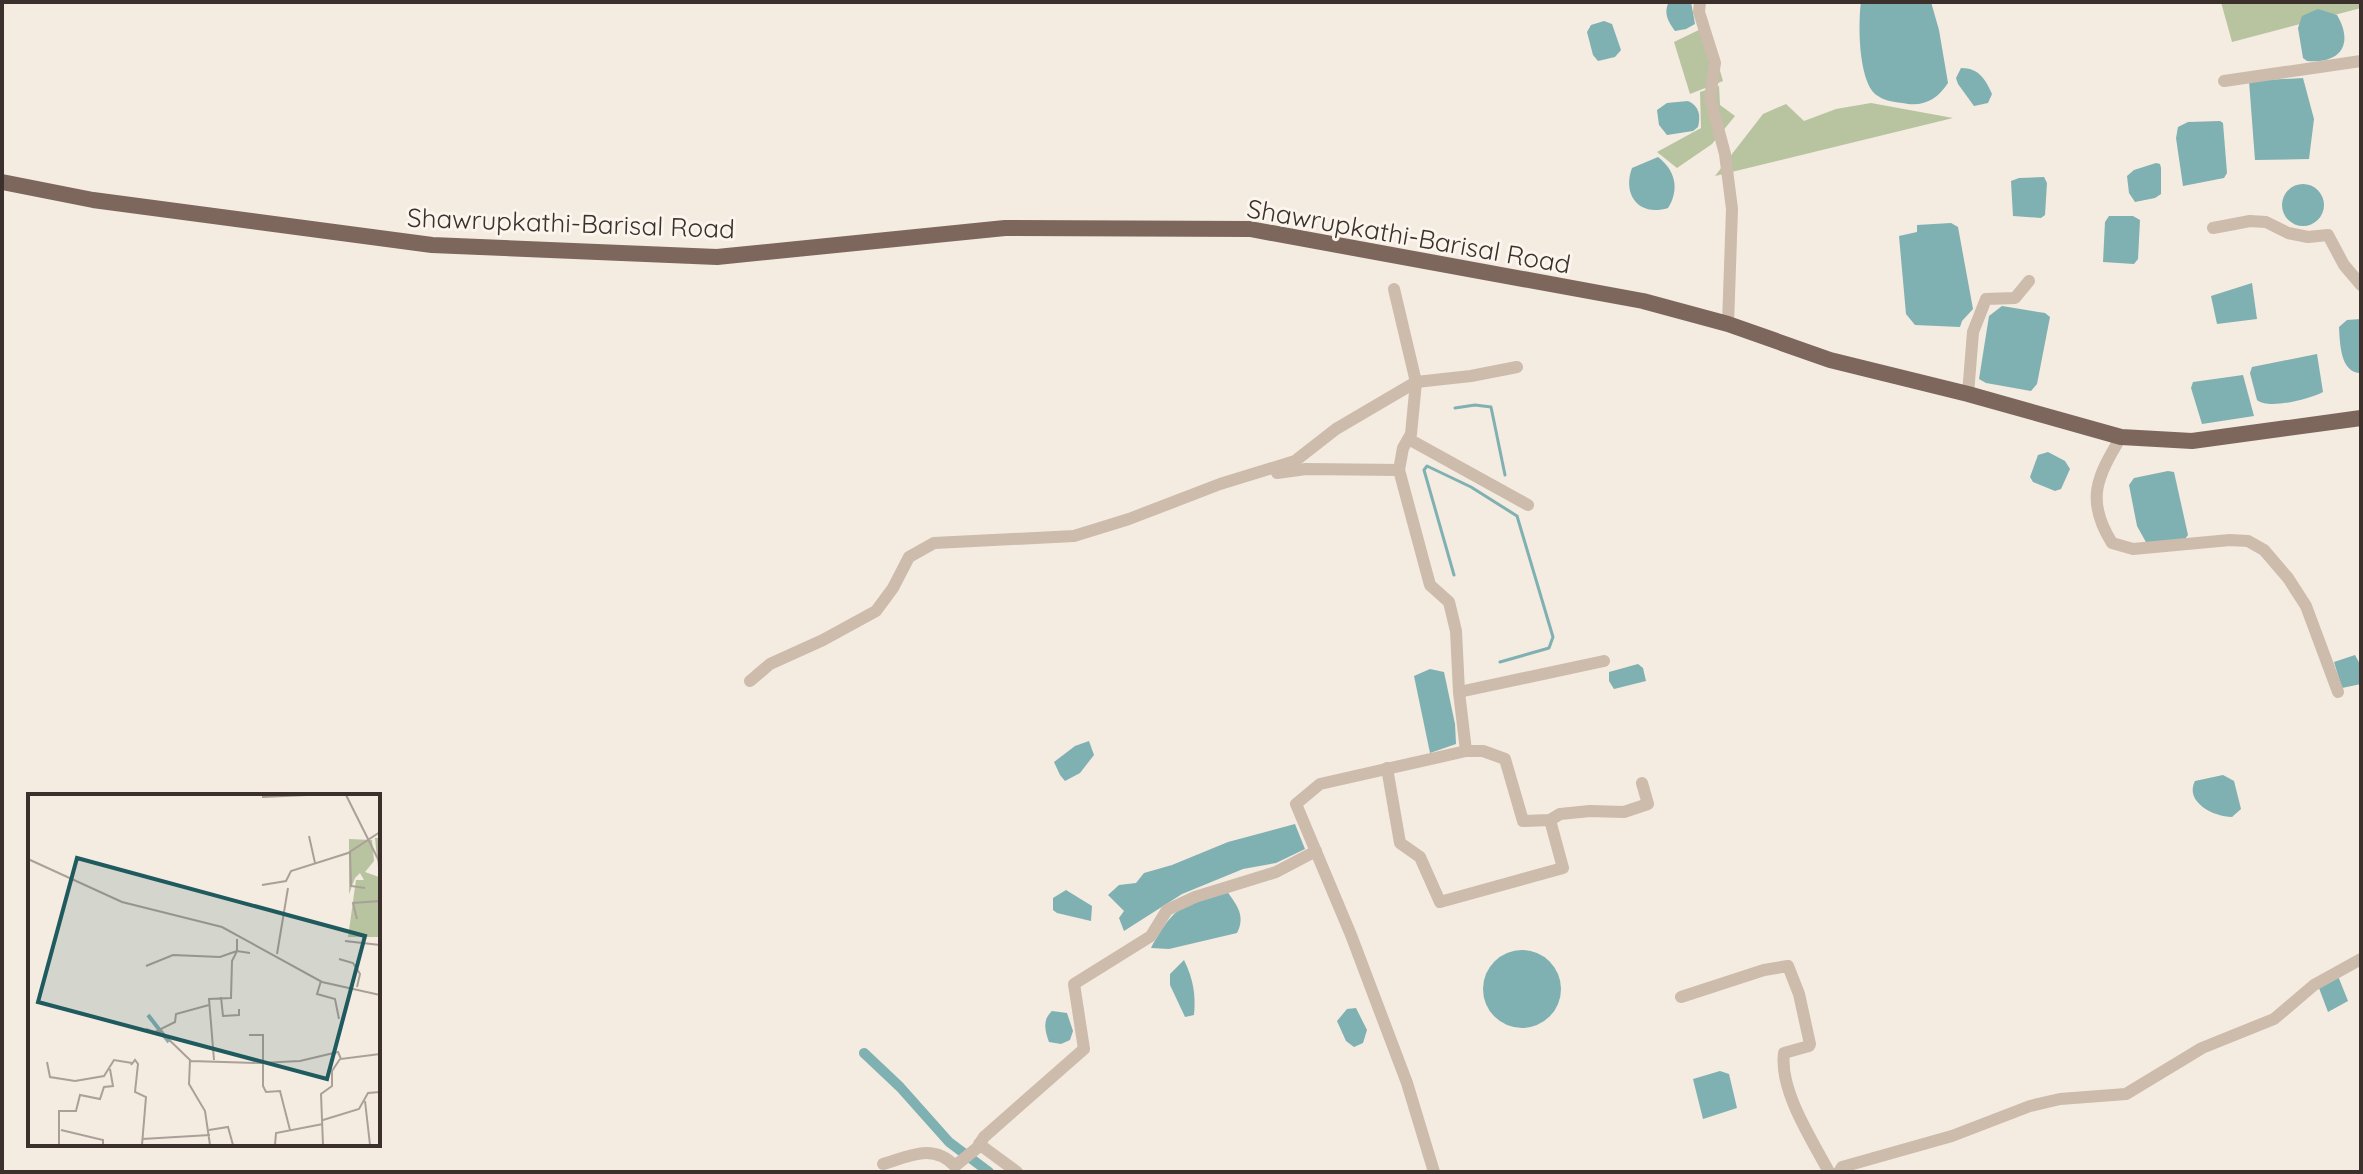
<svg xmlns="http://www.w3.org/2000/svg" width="2363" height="1174" font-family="Quicksand,sans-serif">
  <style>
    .green { fill: #b8c4a0 }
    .water { fill: #7fb0b2 }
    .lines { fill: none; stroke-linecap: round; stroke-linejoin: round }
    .stream { stroke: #7fb0b2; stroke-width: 3 }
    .canal { stroke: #7fb0b2; stroke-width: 10 }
    .minor { stroke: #cdbbac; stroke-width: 12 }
    .major { stroke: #7d675c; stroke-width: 16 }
    .labels { text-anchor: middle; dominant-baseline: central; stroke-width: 6; stroke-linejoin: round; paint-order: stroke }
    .street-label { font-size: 26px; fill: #3b302b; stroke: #fbf5ee }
    .inset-river { fill: none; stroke: #7fb0b2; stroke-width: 4 }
    .inset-road { fill: none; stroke: #aaa098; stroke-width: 2 }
    .view { fill: #1f5a5e; fill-opacity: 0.15; stroke: #1f5a5e; stroke-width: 4 }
    .inset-edge { fill: none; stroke: #3b302b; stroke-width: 4 }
  </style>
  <rect width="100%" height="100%" fill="#f4ebe1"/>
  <g class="green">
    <polygon points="2221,2 2361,2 2361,8 2232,42"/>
    <polygon points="1707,26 1723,81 1690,94 1674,42"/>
    <polygon points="1719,86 1720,105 1735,116 1712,144 1677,168 1657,152 1701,128 1700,92"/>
    <polygon points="1871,103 1953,118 1715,176 1763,114 1786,104 1804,121 1836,109"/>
  </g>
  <g class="water">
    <path d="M1669 2H1691L1695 24 1686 29 1675 31C1668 22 1663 12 1669 2Z"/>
    <path d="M1861 2H1931L1939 30 1948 83C1938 98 1926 106 1908 104 1898 102 1886 102 1878 96 1858 84 1858 23 1861 2Z"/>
    <path d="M2318 9 2337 15C2354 44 2341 64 2307 61L2303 58 2298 28 2302 16Z"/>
    <polygon points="1604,21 1612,24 1621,50 1615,57 1598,61 1593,55 1587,32 1591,25"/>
    <path d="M1961 68C1979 68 1985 79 1992 94L1988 103 1974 106 1958 84 1956 78Z"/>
    <polygon points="2303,78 2314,119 2309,159 2255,160 2249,81"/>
    <path d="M1688 101C1699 106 1701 115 1698 127L1693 131 1667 135 1659 125 1657 110 1667 103Z"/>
    <polygon points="2188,122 2220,121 2223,123 2227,173 2224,178 2183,186 2176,138 2178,127"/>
    <path d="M1658 157C1675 170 1680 189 1668 208 1639 217 1622 195 1632 168Z"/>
    <polygon points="2156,163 2160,164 2161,168 2161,194 2155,198 2135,202 2129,193 2127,176 2134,170"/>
    <polygon points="2044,177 2047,183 2045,215 2041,218 2013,216 2011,181 2019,178"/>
    <circle cx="2303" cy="205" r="21"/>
    <polygon points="2109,216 2133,216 2140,220 2138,259 2134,264 2103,262 2105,222"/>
    <polygon points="1951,223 1958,227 1973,309 1962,321 1960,327 1915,325 1906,314 1899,236 1917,232 1917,225"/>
    <polygon points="2252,283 2257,319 2217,324 2211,296"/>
    <polygon points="2002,306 2045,313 2050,317 2037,384 2031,391 1986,383 1979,379 1989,316"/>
    <path d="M2361 319V373C2340 373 2340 343 2339 327L2347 320Z"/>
    <path d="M2317 354 2323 392C2310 399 2268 410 2257 400L2250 373 2252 367Z"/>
    <polygon points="2243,375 2254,416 2202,424 2191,388 2193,382"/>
    <polygon points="2048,452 2065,461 2070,469 2061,489 2055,491 2033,482 2030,477 2038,455"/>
    <polygon points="2168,471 2174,472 2188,535 2185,539 2147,544 2137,526 2129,485 2134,478"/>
    <polygon points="2355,655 2361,666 2361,684 2342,688 2334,662"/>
    <polygon points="1638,664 1643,668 1646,681 1614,689 1609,681 1609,672"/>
    <polygon points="1430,669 1444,672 1455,724 1456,744 1430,753 1414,676"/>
    <polygon points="1089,741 1094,755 1080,773 1065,781 1060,775 1054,762 1075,746"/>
    <path d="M2223 775 2234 781 2241 809 2232 817C2214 817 2184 802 2195 781Z"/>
    <polygon points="1295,824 1305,849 1276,863 1243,869 1182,894 1124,931 1119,918 1124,911 1108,895 1119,885 1136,883 1144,873 1172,865 1228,842"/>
    <polygon points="1066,890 1092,906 1091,921 1057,913 1053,910 1053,898"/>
    <path d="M1226 890C1237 905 1246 916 1237 933L1169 949 1151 948C1175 905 1181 906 1226 890Z"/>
    <circle cx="1522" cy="989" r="39"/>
    <path d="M1184 960C1193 978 1196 995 1194 1015L1185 1017 1170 985V974Z"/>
    <polygon points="2338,976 2348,1001 2328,1012 2319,988"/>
    <polygon points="1356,1008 1367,1030 1363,1043 1354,1047 1346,1041 1337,1021 1347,1009"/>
    <path d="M1052 1011 1067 1013 1073 1031 1070 1040 1061 1044 1049 1042C1045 1031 1042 1020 1052 1011Z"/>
    <polygon points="1720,1071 1729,1074 1737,1108 1703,1119 1693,1079"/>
  </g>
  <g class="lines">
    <g class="stream">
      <polyline points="1455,408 1475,405 1491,407 1505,475"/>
      <polyline points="1454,575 1424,470 1427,466 1471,487 1517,516 1553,637 1549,648 1500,662"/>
    </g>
    <polyline class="canal" points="864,1053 900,1087 949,1142 989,1172"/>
    <g class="minor">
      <polyline points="1700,2 1699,12 1715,63 1710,98 1725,154 1732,209 1728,324"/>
      <polyline points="2224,81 2361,61"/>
      <polyline points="2213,228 2250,221 2266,222 2288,233 2308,237 2328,235 2344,265 2361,285"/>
      <polyline points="1968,394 1973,332 1986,299 2015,298 2029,281"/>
      <path d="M2121 437C2097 477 2085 500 2112 543L2133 549 2230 540 2248 541 2264 550 2288 578 2306 606 2338 692"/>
      <polyline points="1414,442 1528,505"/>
      <polyline points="1277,473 1306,469 1399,470"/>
      <polyline points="750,681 770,664 823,640 876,611 893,588 909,557 934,543 1074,536 1129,519 1220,484 1295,461 1336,429 1416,382 1394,289"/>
      <polyline points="1459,692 1604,661"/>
      <polyline points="1466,751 1483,751 1505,759 1523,821 1550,820 1560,814 1590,811 1624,812 1648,804 1642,783"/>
      <polyline points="1387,768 1400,843 1420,857 1440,902 1563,868 1550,820"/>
      <path d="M1681 997 1764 970 1788 966 1799 994 1810 1044 1809 1046 1784 1053C1779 1090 1812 1140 1829 1172"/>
      <polyline points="979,1144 1017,1172"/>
      <path d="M883 1164C910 1156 933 1143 955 1166L977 1148 984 1137 1084 1049 1074 984 1151 936 1167 910 1195 897 1276 872 1316 851"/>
      <polyline points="1434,1172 1407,1083 1351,935 1296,804 1320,784 1466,751 1459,692 1456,631 1449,602 1430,585 1399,470 1403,448 1411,434 1416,382 1471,376 1517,367"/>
      <polyline points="1839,1172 1842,1167 1952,1136 2030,1106 2060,1099 2126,1094 2202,1048 2274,1019 2314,985 2361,959"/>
    </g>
    <polyline class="major" points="2,182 93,200 432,245 717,257 1005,228 1250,229 1643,301 1728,324 1830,360 1968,394 2121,437 2192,441 2361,418"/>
  </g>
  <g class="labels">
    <g class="street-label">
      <text transform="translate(571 223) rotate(2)">Shawrupkathi-Barisal Road</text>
      <text transform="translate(1409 236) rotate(10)">Shawrupkathi-Barisal Road</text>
    </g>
  </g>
  <g transform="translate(28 794)">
    <rect width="352" height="352" fill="#f4ebe1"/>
    <path d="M347 44H352V143H320L328 86H336L332 79 327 84 321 100V45L344 46 346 67 337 78 351 83Z" fill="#b8c4a0"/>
    <path class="inset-river" d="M120 221 141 248"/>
    <path class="inset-road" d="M318 1 352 69M234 3 279 1M281 42 287 69M322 58 323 92 337 94M0 65 94 108 194 133 294 188 352 201M234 91 258 87 263 77 320 59 352 38M329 125 325 109 352 107M317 147 352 151M249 160 260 94M311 165 325 169 332 180 329 193M118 172 145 161 192 163 209 157V145M293 187 289 200 307 205 311 225M193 203 195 222 211 221V215M118 235 127 238 147 228 148 220 181 211M131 236 163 267 232 269 272 267 310 258 313 265 352 260M221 241H235V292L238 298 252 297 262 336M162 266 161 290 177 317 182 351M186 266 181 205 203 204 204 167 209 157 222 159M19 268 22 283 47 287 76 282 86 266 104 269M103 271 107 266 110 270 107 298 118 303 114 351M337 307 342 351M295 326 331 315 340 299 352 298M33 336 75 346V351M181 336 200 333 205 351M114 345 182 341M31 351V317H48L52 301 72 305 76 293 85 292 82 275M247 351 248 339 295 330M295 351 293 300 304 292V277L312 265"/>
    <path class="view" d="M49 64 337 142 299 285 10 208Z"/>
    <rect width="352" height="352" class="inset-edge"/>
  </g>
  <rect width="2363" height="1174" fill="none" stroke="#3b302b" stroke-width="8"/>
</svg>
